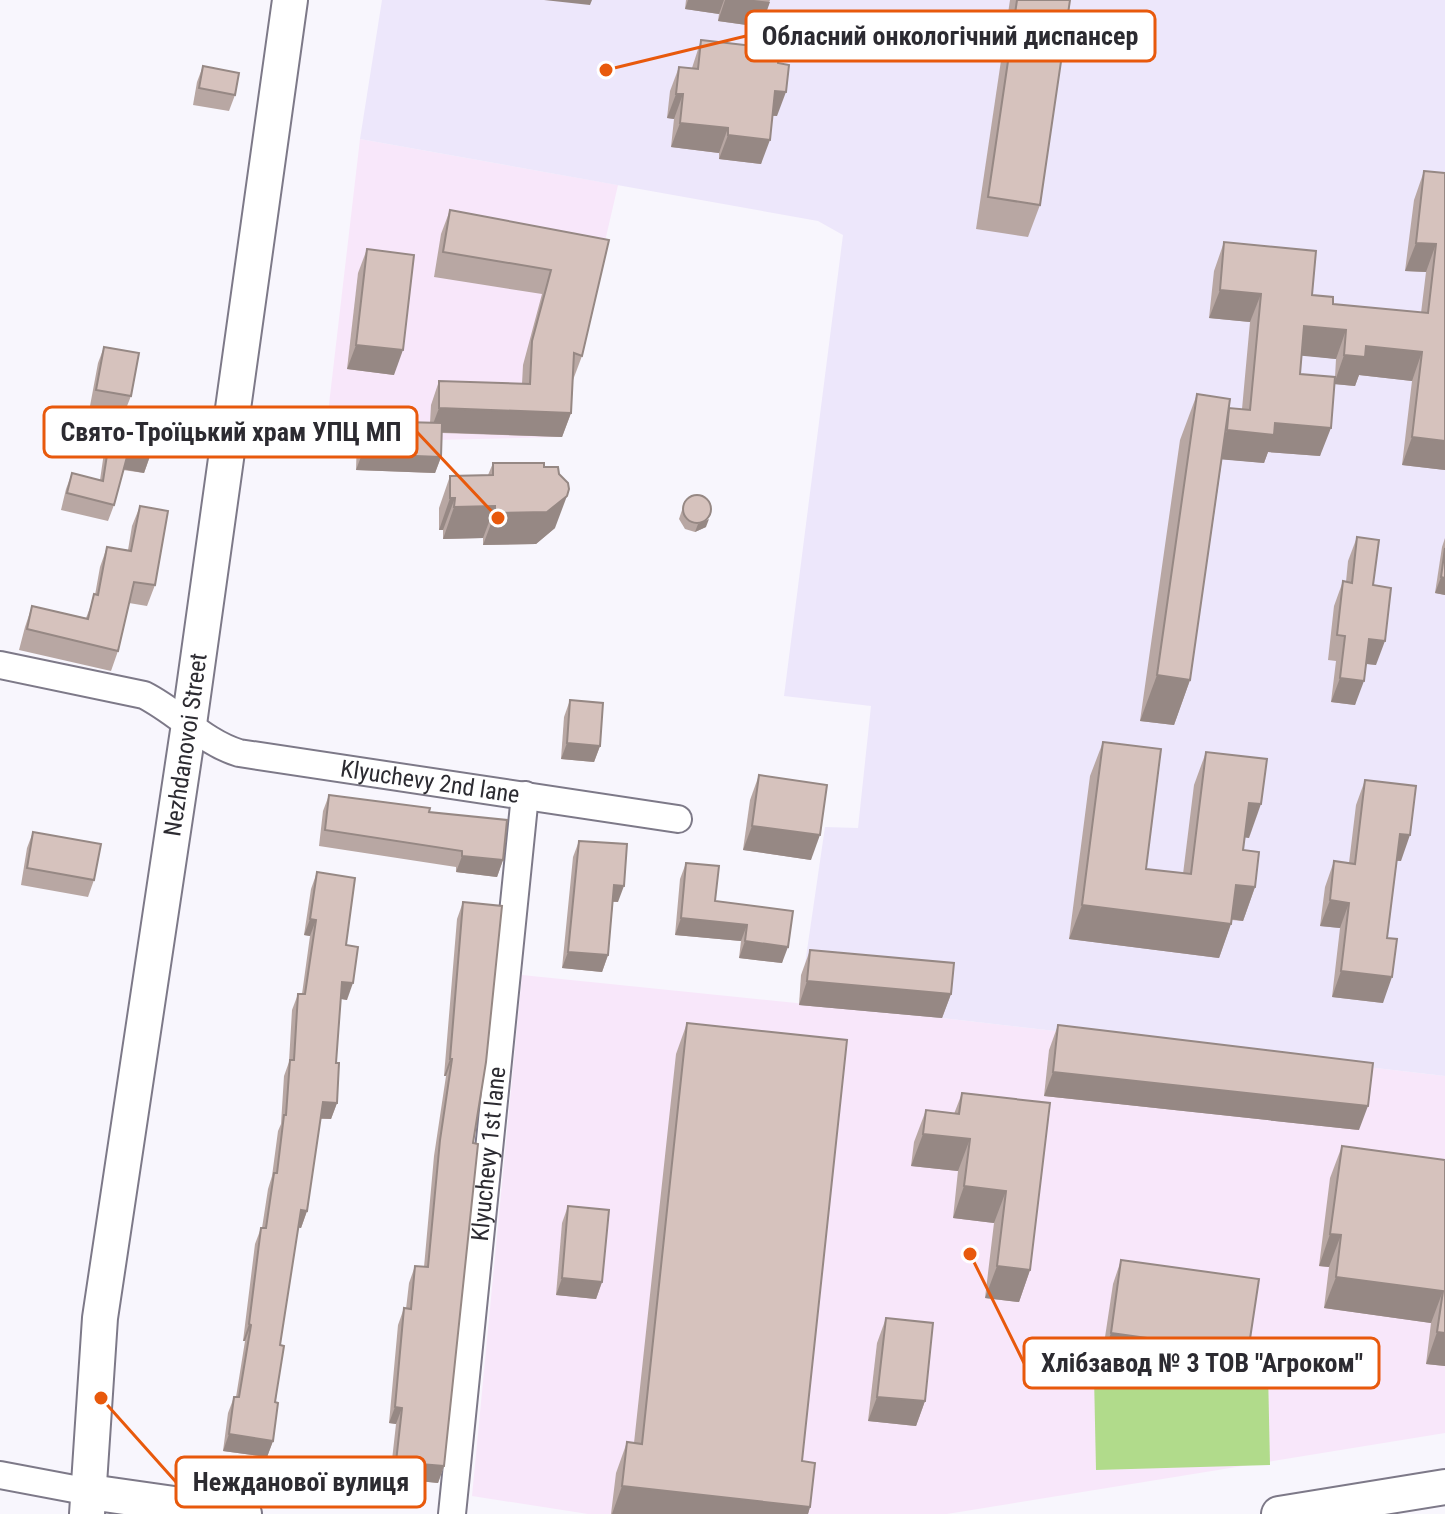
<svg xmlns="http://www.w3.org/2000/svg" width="1445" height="1514" font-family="'Roboto Condensed',sans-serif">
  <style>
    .industrial { fill: #f8e7fa }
    .built { fill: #ede7fb }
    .green { fill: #b1db8b }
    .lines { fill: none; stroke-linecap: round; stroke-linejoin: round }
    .minor-casing { stroke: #7d7988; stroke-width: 30 }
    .tertiary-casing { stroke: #7d7988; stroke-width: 38 }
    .minor { stroke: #fff; stroke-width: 26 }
    .tertiary { stroke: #fff; stroke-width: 34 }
    .wall { fill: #b8a7a3; fill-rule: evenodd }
    .shaded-wall { fill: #968884 }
    .building { fill: #d6c2bd; stroke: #968884; stroke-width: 2 }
    .labels { text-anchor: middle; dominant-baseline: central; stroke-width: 8; stroke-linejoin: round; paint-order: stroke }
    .street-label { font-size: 24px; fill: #2c2b31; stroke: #fff }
    .leader { fill: none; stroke: #e8590c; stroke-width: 3 }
    .callout-dot { fill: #e8590c; stroke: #fff; stroke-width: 3 }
    .callout { fill: #fff; stroke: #e8590c; stroke-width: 3 }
    .callout-label { font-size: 26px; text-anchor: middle; font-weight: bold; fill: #2c2b31 }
  </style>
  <rect width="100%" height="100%" fill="#f8f6fd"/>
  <g class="industrial">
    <polygon points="360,139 618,185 573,380 564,392 562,437 436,440 326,430"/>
    <polygon points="522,975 942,1018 1445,1076 1445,1433 947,1514 588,1514 472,1496"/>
  </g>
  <polygon class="built" points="382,0 1445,0 1445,1076 942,1018 799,1005 825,827 858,828 871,706 784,696 843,235 818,221 360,139"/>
  <polygon class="green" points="1268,1371 1270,1465 1096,1470 1094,1376"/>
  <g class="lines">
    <g class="minor-casing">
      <g id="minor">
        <path id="s1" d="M0 665 144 695C178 712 203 742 239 753L678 819"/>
        <polyline points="0,1475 90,1492"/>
        <path id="s2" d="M452 1514 525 795"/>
      </g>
    </g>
    <g class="tertiary-casing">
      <g id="tertiary">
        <polyline points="90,1492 244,1514"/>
        <path id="s3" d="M87 1514 100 1318 189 724 290 0"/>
        <polyline points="1279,1514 1445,1487"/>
      </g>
    </g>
    <use href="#minor" class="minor"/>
    <use href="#tertiary" class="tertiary"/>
  </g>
  <g class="wall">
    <polygon points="686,0 770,0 761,27 718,21 719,14 685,9"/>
    <polygon points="1010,0 1070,0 1040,205 1028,237 976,229"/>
    <polygon points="701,40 778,63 777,116 772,116 761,164 719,159 719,153 671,147 674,119 667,118 670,91 679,67 692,68"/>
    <polygon points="203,66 235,95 229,111 193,105 197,82"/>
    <path d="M1424 171 1445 173V470L1402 465 1412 381 1359 375 1355 386 1334 384 1320 456 1268 452 1264 463 1222 459 1190 680 1174 725 1140 721 1180 440 1197 394 1229 409H1242L1250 322 1209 318 1214 271 1224 242 1312 295 1333 304 1421 313 1426 272 1405 271 1414 200ZM1302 355 1336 359 1335 377 1300 374Z"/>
    <polygon points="450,210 609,240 582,356 573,380 571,413 562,437 442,433 441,457 435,473 356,470 357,437 363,421 430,423 431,405 439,381 522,384 523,365 542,294 434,277 441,234"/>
    <polygon points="367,249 394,375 347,369 358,273"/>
    <polygon points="104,347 131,396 125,411 150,456 144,473 123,470 114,505 108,521 61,510 66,489 72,473 100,480 108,425 113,411 90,406 98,363"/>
    <polygon points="493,463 544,467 555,528 536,544 483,545 483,538 443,539 443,530 439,530 439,508 450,476 488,475"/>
    <polygon points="685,501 706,527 695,532 685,529 679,519"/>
    <polygon points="140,506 155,585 147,606 129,603 118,651 111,671 19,650 25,627 32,606 86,618 95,595 100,567 107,547 128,550 132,526"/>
    <polygon points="1357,537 1373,585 1376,665 1366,664 1355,705 1331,702 1336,661 1328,660 1334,606 1343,581 1346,582 1348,561"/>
    <polygon points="1445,538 1445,595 1435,593 1442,547"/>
    <polygon points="570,700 600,746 594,762 561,759 564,717"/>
    <polygon points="1103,742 1146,869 1183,874 1194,785 1206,752 1249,838 1244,837 1243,850 1255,887 1243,921 1232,920 1219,958 1069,939 1090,776"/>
    <polygon points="759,775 811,860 743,850 750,800"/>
    <polygon points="1365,780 1401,861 1397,861 1387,938 1383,1003 1332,997 1340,928 1320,926 1325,887 1334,861 1349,863 1356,805"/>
    <polygon points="329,795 429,812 503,860 497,877 456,872 456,867 319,846 323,811"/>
    <polygon points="33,832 94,880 88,897 21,885 27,848"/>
    <polygon points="579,841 618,902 613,902 608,955 602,972 562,968 573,857"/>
    <polygon points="686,863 715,901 793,911 782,963 739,958 741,941 675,935 680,879"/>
    <polygon points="317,872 346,945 347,1000 341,999 336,1063 337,1103 331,1119 320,1119 307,1211 301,1228 298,1227 280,1345 273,1441 267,1457 223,1451 228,1413 234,1397 236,1397 245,1341 243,1341 255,1244 261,1228 262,1228 268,1189 272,1176 278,1131 281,1124 284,1076 289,1062 292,1010 298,994 302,994 310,936 304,935 311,889"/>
    <polygon points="463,902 473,1143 444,1466 438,1483 390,1478 396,1424 389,1423 398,1325 404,1308 406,1309 409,1283 415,1266 424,1267 434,1156 446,1076 444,1076 457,919"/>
    <polygon points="810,950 951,994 942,1018 799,1005 801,975"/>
    <polygon points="687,1023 802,1461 810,1507 808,1514 611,1514 616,1473 627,1442 634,1443 676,1054"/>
    <polygon points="1058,1025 1359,1130 1044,1096 1049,1050"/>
    <polygon points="962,1093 1050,1103 1030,1270 1019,1302 985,1298 994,1223 953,1218 958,1171 911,1166 914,1142 926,1110 954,1114"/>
    <polygon points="1342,1146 1445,1160 1445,1366 1426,1364 1431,1323 1324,1308 1329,1267 1319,1266 1330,1178"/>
    <polygon points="568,1206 602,1282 596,1299 556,1295 562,1223"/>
    <polygon points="1121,1260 1248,1352 1240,1376 1102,1357 1113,1284"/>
    <polygon points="886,1318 925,1401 916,1426 868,1421 877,1343"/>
  </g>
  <g class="shaded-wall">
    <polygon points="544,0 592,0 590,5"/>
    <polygon points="688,0 724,0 719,14 685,9"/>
    <polygon points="725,0 754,0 770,2 761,27 718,21"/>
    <polygon points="775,91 786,92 777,116 766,115"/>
    <polygon points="676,94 683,94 674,119 667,118"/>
    <polygon points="680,123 728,128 719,153 671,147"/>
    <polygon points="728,135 770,140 761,164 719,159"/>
    <polygon points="1416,243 1436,244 1426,272 1405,271"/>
    <polygon points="1220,290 1261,294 1250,322 1209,318"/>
    <polygon points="1304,326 1346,330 1336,359 1294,355"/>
    <polygon points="356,345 403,350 394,375 347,369"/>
    <polygon points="1366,346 1422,352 1412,381 1359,375 1355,386 1334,384 1344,355"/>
    <polygon points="439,408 571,413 562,437 430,432"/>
    <polygon points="1275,423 1331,428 1320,456 1268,452 1264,463 1217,459 1227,430"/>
    <polygon points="1412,437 1445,441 1445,470 1402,465"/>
    <polygon points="128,453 150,456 144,473 122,469"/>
    <polygon points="362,454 441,457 435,473 356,470"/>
    <polygon points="567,496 555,528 536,544 483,545 495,513"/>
    <polygon points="450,498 455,498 443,530 439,530"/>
    <polygon points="495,506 483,538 443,539 454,507"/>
    <polygon points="709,519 706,527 695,532 698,524"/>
    <polygon points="1441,577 1445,578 1445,595 1435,593"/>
    <polygon points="1369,639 1385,641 1376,665 1360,663"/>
    <polygon points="1157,675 1190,680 1174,725 1140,721"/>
    <polygon points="1340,678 1364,681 1355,705 1331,702"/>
    <polygon points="567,743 600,746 594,762 561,759"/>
    <polygon points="1249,803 1261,804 1249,838 1237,836"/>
    <polygon points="752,826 820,835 811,860 743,850"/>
    <polygon points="1400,834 1410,835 1401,861 1390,860"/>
    <polygon points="462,856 503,860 497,877 456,872"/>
    <polygon points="614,885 624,886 618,902 608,901"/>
    <polygon points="1236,885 1255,887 1243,921 1224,918"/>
    <polygon points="1330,900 1349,903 1340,928 1320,926"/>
    <polygon points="1082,905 1231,924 1219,958 1069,939"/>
    <polygon points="681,918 747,925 741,941 675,935"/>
    <polygon points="310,919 316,920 310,936 304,935"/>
    <polygon points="745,941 788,947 782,963 739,958"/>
    <polygon points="568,952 608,955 602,972 562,968"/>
    <polygon points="1341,971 1392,977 1383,1003 1332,997"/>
    <polygon points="807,981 951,994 942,1018 799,1005"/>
    <polygon points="342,982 353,983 347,1000 336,998"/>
    <polygon points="450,1059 452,1059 446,1076 444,1076"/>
    <polygon points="1053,1072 1368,1106 1359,1130 1044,1096"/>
    <polygon points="323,1102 337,1103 331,1119 317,1118"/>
    <polygon points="923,1134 970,1139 958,1171 911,1166"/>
    <polygon points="964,1186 1006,1191 994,1223 953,1218"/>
    <polygon points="301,1210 307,1211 301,1228 295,1227"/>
    <polygon points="1330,1234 1341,1235 1329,1267 1319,1266"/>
    <polygon points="997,1266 1030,1270 1019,1302 985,1298"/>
    <polygon points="1336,1277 1443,1291 1431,1323 1324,1308"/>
    <polygon points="562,1278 602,1282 596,1299 556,1295"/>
    <polygon points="249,1324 251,1325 245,1341 243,1341"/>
    <polygon points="1437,1332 1445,1333 1445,1366 1426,1364"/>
    <polygon points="1111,1333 1248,1352 1240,1376 1102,1357"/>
    <polygon points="877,1397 925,1401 916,1426 868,1421"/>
    <polygon points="395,1407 402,1408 396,1424 389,1423"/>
    <polygon points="229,1434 273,1441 267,1457 223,1451"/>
    <polygon points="396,1462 444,1466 438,1483 390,1478"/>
    <polygon points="622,1486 810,1507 808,1514 612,1514"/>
  </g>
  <g class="building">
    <polygon points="1017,0 1070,0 1040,205 988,197"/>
    <polygon points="701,40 779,49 778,63 789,65 786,92 775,91 770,140 728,135 728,128 680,123 683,94 676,94 679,67 698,69"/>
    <polygon points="203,66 239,73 235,95 199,88"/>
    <polygon points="1424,171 1445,173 1445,441 1412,437 1422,352 1366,346 1365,357 1344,355 1346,330 1304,326 1300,374 1335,377 1331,428 1275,423 1274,435 1227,430 1229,408 1250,410 1261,294 1220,290 1224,242 1316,251 1312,295 1333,297 1333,304 1428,313 1436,244 1416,243"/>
    <polygon points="450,210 609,240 582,356 574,353 571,413 439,408 439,381 530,384 532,341 551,270 443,252"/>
    <polygon points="367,249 414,255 403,350 356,345"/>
    <polygon points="104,347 139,353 131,396 96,390"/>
    <polygon points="1197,394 1230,399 1190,680 1157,675"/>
    <polygon points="114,409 156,415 150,456 128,453 114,505 67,493 72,473 103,481"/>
    <polygon points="363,421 442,423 441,457 362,454"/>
    <polygon points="493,463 544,463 544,467 558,467 559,474 568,483 569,489 567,496 547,512 495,513 495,506 454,507 455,498 450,498 450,476 493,475"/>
    <circle cx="697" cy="509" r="14"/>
    <polygon points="140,506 168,511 155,585 134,582 118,651 27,629 32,606 88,619 94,594 98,595 107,547 131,551"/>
    <polygon points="1357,537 1379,540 1373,585 1391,588 1385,641 1369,639 1364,681 1340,678 1345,636 1337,635 1343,581 1352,583"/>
    <polygon points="1445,548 1445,578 1441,577"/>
    <polygon points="570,700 603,703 600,746 567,743"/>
    <polygon points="1103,742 1161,749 1146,869 1191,874 1206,752 1267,759 1261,804 1249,803 1243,850 1259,852 1255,887 1236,885 1231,924 1082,905"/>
    <polygon points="759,775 827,785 820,835 752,826"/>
    <polygon points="1365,780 1416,786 1410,835 1400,834 1387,938 1397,939 1392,977 1341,971 1349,903 1330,900 1334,861 1355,864"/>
    <polygon points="329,795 430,808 429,812 507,820 503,860 462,856 462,851 325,830"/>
    <polygon points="33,832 101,844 94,880 27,868"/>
    <polygon points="579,841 627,844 624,886 614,885 608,955 568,952"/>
    <polygon points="686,863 719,866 715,901 793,911 788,947 745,941 747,925 681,918"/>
    <polygon points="317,872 355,878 346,945 358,947 353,983 342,982 336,1063 339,1063 337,1103 323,1102 307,1211 301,1210 280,1345 284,1346 275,1402 278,1403 273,1441 229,1434 234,1397 239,1397 251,1325 249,1324 261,1228 266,1228 274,1173 277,1173 284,1115 286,1115 290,1060 294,1060 298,994 305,994 316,920 310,919"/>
    <polygon points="463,902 502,906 486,1062 473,1143 478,1144 444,1466 396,1462 402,1408 395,1407 404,1308 411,1309 415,1266 428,1267 440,1140 452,1059 450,1059"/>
    <polygon points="810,950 954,963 951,994 807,981"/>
    <polygon points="687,1023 847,1040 802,1461 815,1463 810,1507 622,1486 627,1442 642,1444"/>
    <polygon points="1058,1025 1373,1063 1368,1106 1053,1072"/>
    <polygon points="962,1093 1050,1103 1030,1270 997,1266 1006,1191 964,1186 970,1139 923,1134 926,1110 959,1114"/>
    <polygon points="1342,1146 1445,1160 1445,1333 1437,1332 1443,1291 1336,1277 1341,1235 1330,1234"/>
    <polygon points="568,1206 609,1210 602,1282 562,1278"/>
    <polygon points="1121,1260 1259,1279 1248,1352 1111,1333"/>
    <polygon points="886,1318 933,1323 925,1401 877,1397"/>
  </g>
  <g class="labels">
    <g class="street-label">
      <text stroke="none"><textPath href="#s3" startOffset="776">Nezhdanovoi Street</textPath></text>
      <text stroke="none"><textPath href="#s1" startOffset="452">Klyuchevy 2nd lane</textPath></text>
      <text stroke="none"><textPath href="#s2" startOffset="362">Klyuchevy 1st lane</textPath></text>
    </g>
  </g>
  <path class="leader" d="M606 70L746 36M498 518L417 432M970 1254L1024 1363M101 1398L176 1482"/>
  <g class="callout-dot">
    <circle cx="606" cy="70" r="8"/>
    <circle cx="498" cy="518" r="8"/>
    <circle cx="970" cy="1254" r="8"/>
    <circle cx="101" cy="1398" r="8"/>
  </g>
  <g class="callout">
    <rect x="746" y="11" width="409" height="50" rx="8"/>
    <rect x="44" y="407" width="373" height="50" rx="8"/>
    <rect x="1024" y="1338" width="355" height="50" rx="8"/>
    <rect x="176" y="1457" width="249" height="50" rx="8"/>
  </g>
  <g class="callout-label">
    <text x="950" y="45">Обласний онкологічний диспансер</text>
    <text x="231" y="441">Свято-Троїцький храм УПЦ МП</text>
    <text x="1202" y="1372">Хлібзавод № 3 ТОВ "Агроком"</text>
    <text x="301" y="1491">Нежданової вулиця</text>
  </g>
</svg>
